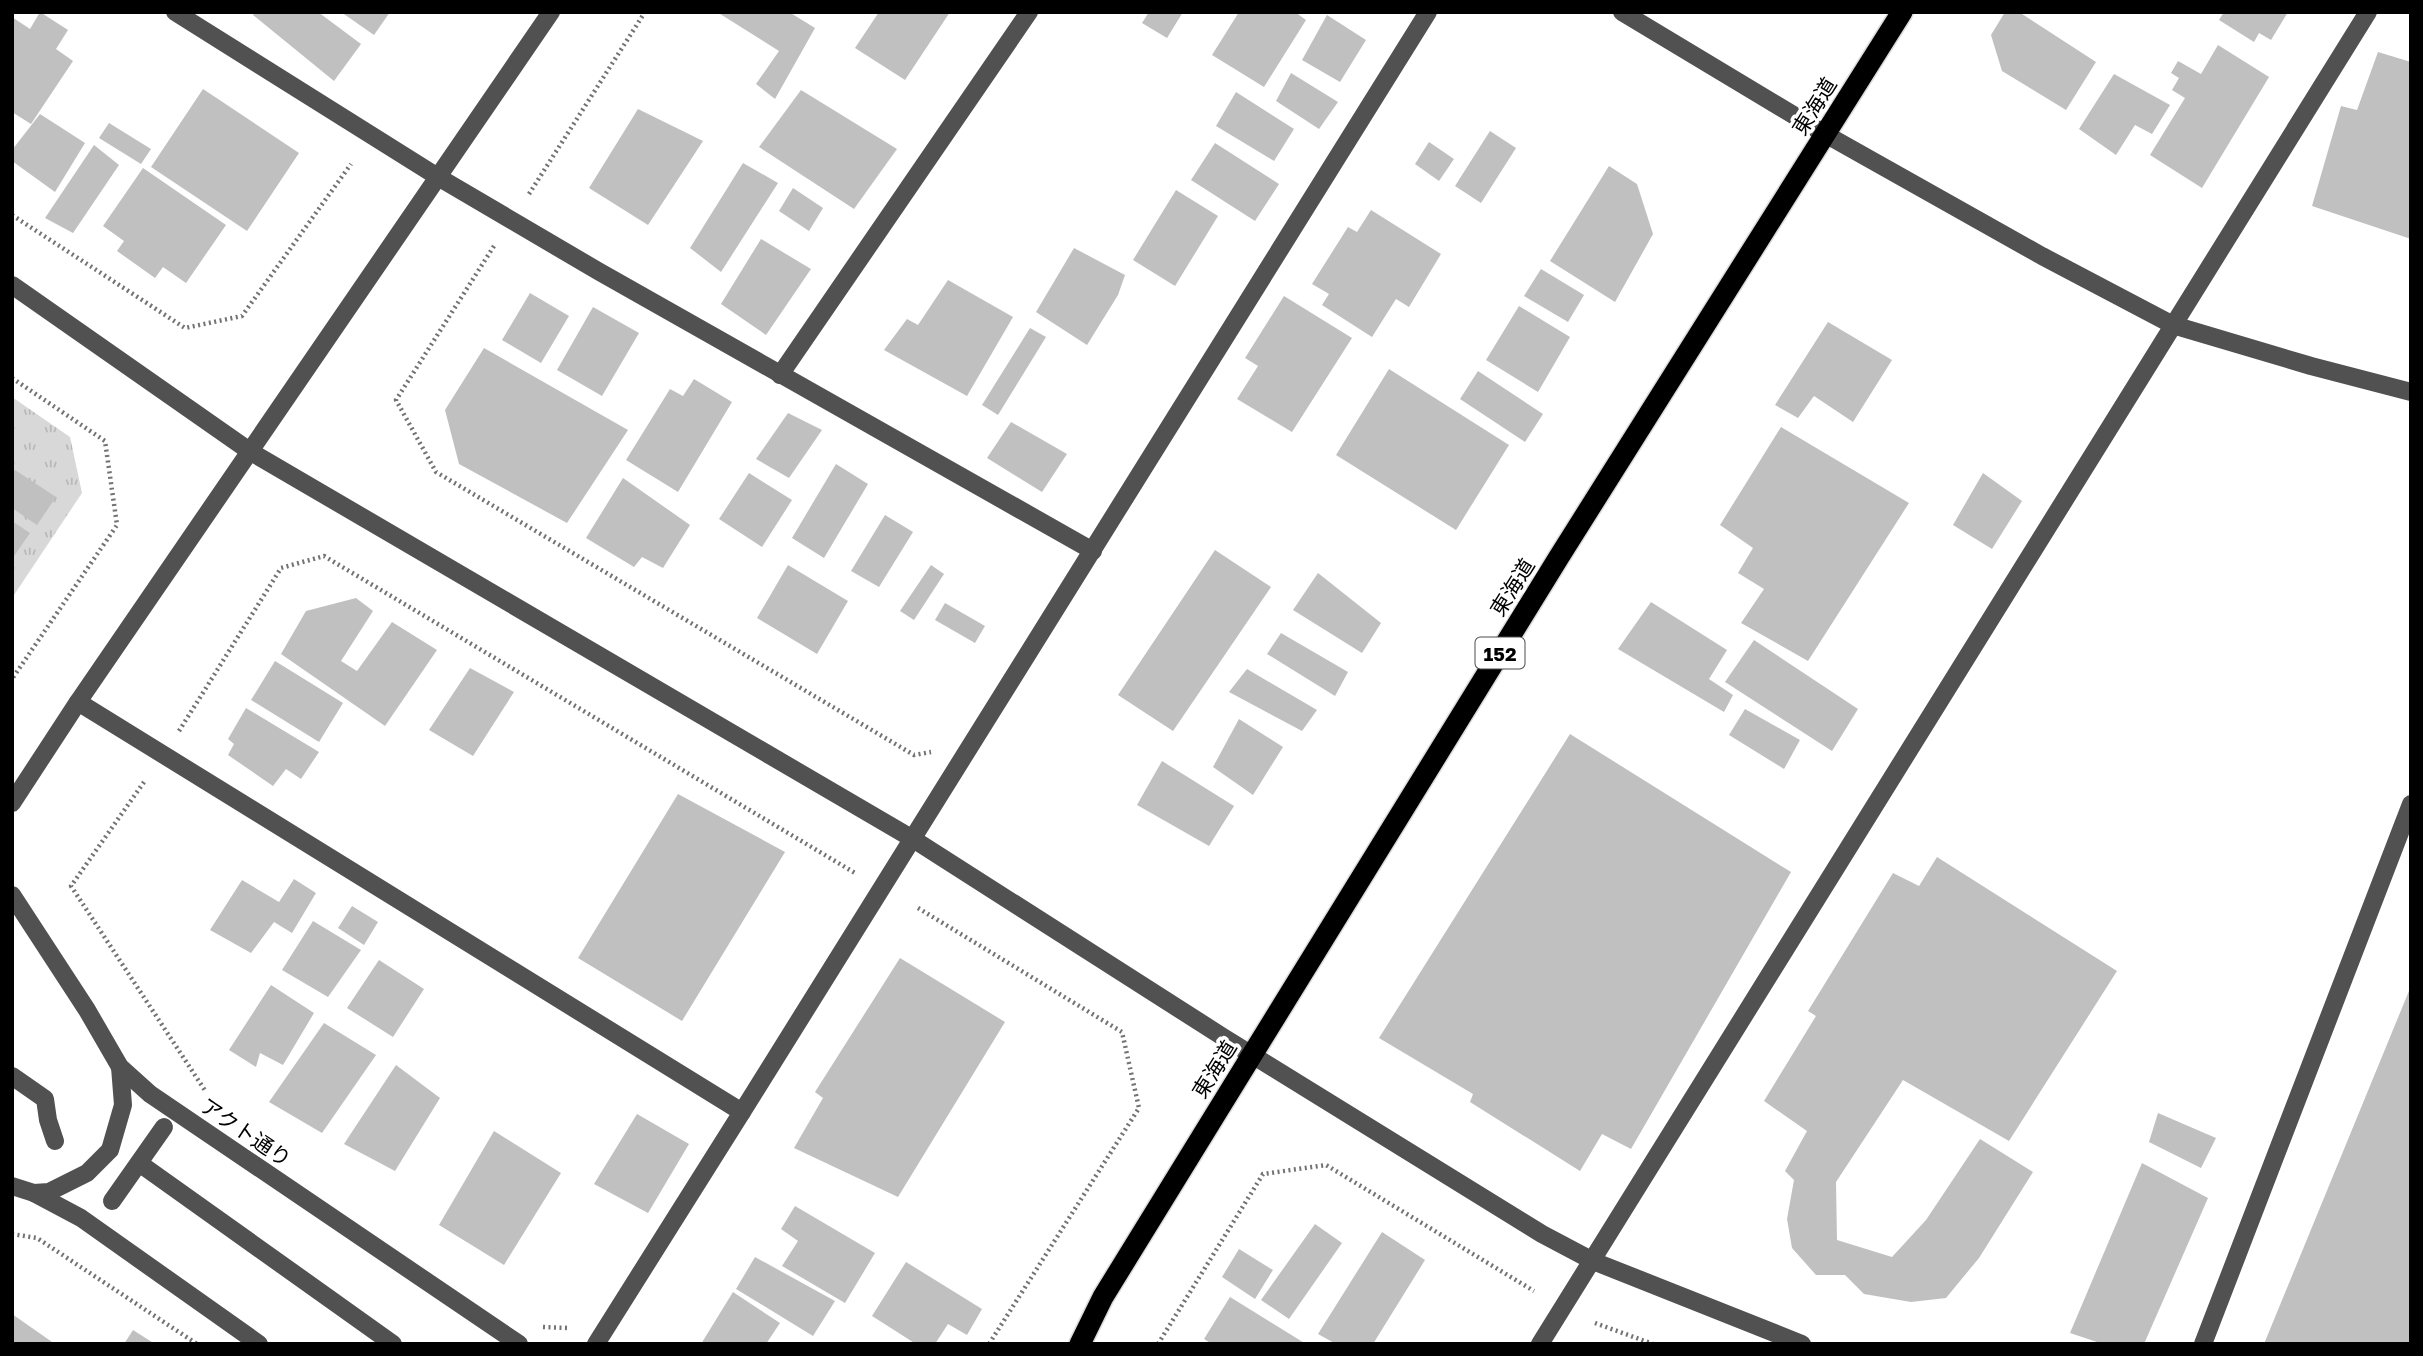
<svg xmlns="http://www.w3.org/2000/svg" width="2423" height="1356" font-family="'Golos Text','Noto Sans JP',sans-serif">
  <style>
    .grass { fill: url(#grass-tufts) }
    .building { fill: #c0c0c0 }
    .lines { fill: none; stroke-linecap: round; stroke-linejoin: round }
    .highway-casing { stroke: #dbdbdb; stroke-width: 24 }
    .path { stroke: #737373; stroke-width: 4.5; stroke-dasharray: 2 3.5; stroke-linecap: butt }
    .minor { stroke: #515151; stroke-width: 18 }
    .highway { stroke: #000; stroke-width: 21 }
    .labels { text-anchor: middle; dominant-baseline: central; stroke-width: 7; stroke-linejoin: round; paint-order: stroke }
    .shield { fill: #fff; stroke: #4c4c4c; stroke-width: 2 }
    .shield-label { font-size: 19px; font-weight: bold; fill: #000 }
    .street-label { font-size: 21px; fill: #000; stroke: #fff }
  </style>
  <defs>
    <pattern id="grass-tufts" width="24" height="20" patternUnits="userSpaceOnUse" patternTransform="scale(1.75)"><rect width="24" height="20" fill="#d8d8d8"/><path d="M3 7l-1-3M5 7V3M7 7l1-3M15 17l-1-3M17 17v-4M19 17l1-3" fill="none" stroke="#b8b8b8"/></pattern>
  </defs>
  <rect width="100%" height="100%" fill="#fff"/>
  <polygon class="grass" points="12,397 70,437 82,493 12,598"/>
  <g class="building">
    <polygon points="40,12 68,30 56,49 73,61 31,124 12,112 12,17 30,29"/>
    <polygon points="255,12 318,12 361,44 334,81 253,15"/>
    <polygon points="341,12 390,12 374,35"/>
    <polygon points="717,12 789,12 815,28 775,99 756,84 779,51"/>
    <polygon points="879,12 950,12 905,80 855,48"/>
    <polygon points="1149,12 1183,12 1167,38 1142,23"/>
    <polygon points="1239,12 1295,12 1306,20 1264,87 1212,55"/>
    <polygon points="2005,12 2019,12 2096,62 2066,110 2002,71 1991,35"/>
    <polygon points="2224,12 2288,12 2271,40 2259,33 2254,42 2219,20"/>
    <polygon points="1327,15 1366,40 1340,82 1302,60"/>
    <polygon points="2218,45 2269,77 2202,188 2150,155 2185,98 2172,90 2179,78 2171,73 2178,61 2201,74"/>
    <polygon points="2378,52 2411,62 2411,239 2312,206 2341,106 2357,110"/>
    <polygon points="1291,73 1338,102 1319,129 1276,101"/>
    <polygon points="2114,74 2170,105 2152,134 2135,125 2116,155 2079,129"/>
    <polygon points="203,89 299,153 247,231 151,167"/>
    <polygon points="801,90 897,149 854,209 759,147"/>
    <polygon points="1236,92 1294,129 1274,161 1216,126"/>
    <polygon points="638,109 703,141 648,225 589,188"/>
    <polygon points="40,114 85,143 55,192 12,161 12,150"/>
    <polygon points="109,123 151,149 141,164 99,138"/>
    <polygon points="1490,131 1516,148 1481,203 1455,186"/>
    <polygon points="1429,142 1454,159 1439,181 1415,164"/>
    <polygon points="1215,143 1279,184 1255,221 1191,180"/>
    <polygon points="94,145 119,165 73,233 45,218"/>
    <polygon points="743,163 778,183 721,272 690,248"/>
    <polygon points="1609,166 1637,184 1653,234 1615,302 1550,261"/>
    <polygon points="143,168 226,225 186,283 163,267 155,278 117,251 124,241 103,226"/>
    <polygon points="793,188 823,208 809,231 779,211"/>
    <polygon points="1176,190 1218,216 1175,286 1133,260"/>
    <polygon points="1371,210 1441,254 1409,307 1396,299 1372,337 1322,305 1329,294 1312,284 1348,227 1357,232"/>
    <polygon points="761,239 811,269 766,335 721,304"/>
    <polygon points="1074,248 1125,275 1118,295 1087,345 1036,312"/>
    <polygon points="1541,269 1584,295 1568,322 1524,296"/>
    <polygon points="948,280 1013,317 967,396 884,350 907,319 918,325"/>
    <polygon points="530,293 569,316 541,363 502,340"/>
    <polygon points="1284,296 1352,338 1292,432 1237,399 1258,366 1245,358"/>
    <polygon points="1519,306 1570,337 1538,392 1486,360"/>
    <polygon points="593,307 639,333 602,396 557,370"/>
    <polygon points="1828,322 1892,360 1853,422 1814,396 1798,418 1775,405"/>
    <polygon points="1030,328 1046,337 998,415 982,405"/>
    <polygon points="484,348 628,430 567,523 459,464 445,410"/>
    <polygon points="1389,369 1509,445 1456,530 1336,455"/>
    <polygon points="1478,371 1543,414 1525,442 1460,399"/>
    <polygon points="694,379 732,402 678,492 626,460 670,389 683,396"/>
    <polygon points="788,413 822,430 789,478 756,459"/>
    <polygon points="1011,422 1067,454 1042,492 987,458"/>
    <polygon points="1781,427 1909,503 1808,661 1741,623 1764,589 1738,573 1753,548 1720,525"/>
    <polygon points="836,464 868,484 824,558 792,538"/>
    <polygon points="15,470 56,497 37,525 12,508 12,474"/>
    <polygon points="749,473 792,500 762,547 719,519"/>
    <polygon points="1983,473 2022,501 1992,549 1953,525"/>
    <polygon points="623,478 690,525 663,568 642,557 634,567 586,538"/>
    <polygon points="885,515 913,532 879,587 851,571"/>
    <polygon points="12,521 30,533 12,559"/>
    <polygon points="1215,550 1271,587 1173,731 1118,695"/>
    <polygon points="788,565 848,601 817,654 757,618"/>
    <polygon points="931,565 944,574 914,620 900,611"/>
    <polygon points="1318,573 1381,623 1362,653 1293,610"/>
    <polygon points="356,598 373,611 341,661 357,671 392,622 437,650 385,726 281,654 306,611"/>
    <polygon points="1651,602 1727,650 1709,679 1733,695 1724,712 1618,649"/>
    <polygon points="945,603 985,626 975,643 935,620"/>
    <polygon points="1281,633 1348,672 1335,696 1267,654"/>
    <polygon points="1754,640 1858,709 1832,751 1725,682"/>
    <polygon points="275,661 343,703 319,742 251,700"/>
    <polygon points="470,668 514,692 473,756 429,730"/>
    <polygon points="1247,669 1317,710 1302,731 1229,692"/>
    <polygon points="246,708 319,752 301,779 286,769 273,786 228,755 234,744 228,739"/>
    <polygon points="1745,709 1800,740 1784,769 1729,735"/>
    <polygon points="1239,719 1283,747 1253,795 1213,767"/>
    <polygon points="1570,734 1791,872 1631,1149 1602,1134 1580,1171 1470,1102 1473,1094 1379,1038"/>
    <polygon points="1162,761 1234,806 1209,846 1137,805"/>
    <polygon points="678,794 785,852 682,1021 578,958"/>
    <polygon points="1937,857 2117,971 2009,1141 1903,1080 1836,1182 1837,1240 1892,1257 1926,1220 1980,1139 2033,1172 1979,1258 1946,1298 1911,1302 1864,1294 1845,1275 1816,1275 1792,1248 1787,1219 1794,1180 1785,1171 1807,1131 1764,1101 1816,1016 1808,1011 1893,873 1919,886"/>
    <polygon points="294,879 316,893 292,933 274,922 251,953 210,930 242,880 279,902"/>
    <polygon points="352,906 378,922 364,945 338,928"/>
    <polygon points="313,921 361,950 328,997 282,970"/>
    <polygon points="900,958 1005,1022 898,1197 794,1148 823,1098 815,1092"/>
    <polygon points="379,960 424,989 393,1037 347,1008"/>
    <polygon points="271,985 314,1013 283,1065 260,1053 256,1067 229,1050"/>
    <polygon points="2411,986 2411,1344 2264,1344"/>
    <polygon points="324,1023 376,1055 322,1133 269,1102"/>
    <polygon points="396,1065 440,1098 395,1171 344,1144"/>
    <polygon points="2158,1113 2216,1138 2201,1168 2149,1142"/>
    <polygon points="637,1114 689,1144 648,1213 594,1184"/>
    <polygon points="494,1131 561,1173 504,1265 439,1225"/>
    <polygon points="2142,1163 2208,1198 2144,1344 2103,1344 2070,1333"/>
    <polygon points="795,1206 875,1253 845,1303 782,1266 798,1241 781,1229"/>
    <polygon points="1315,1224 1342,1243 1289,1319 1261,1300"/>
    <polygon points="1382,1232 1425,1260 1373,1344 1336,1344 1318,1334"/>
    <polygon points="1239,1249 1273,1270 1255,1299 1222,1277"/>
    <polygon points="755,1257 835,1301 813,1336 736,1289"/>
    <polygon points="906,1262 982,1309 967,1335 948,1324 935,1344 916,1344 872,1316"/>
    <polygon points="733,1292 780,1323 766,1344 701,1344"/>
    <polygon points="1230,1297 1306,1344 1212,1344 1204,1339"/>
    <polygon points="12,1314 55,1344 12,1344"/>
    <polygon points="133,1330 155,1344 124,1344"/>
  </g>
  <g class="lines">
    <g class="highway-casing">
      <polyline id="highway" points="1080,1344 1103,1297 1252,1055 1559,557 1902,12"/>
    </g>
    <g class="path">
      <polyline points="529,194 645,12"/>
      <polyline points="12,215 185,328 242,316 351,164"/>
      <polyline points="494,246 396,400 436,472 914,755 931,752"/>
      <polyline points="12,378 105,441 117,525 12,679"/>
      <polyline points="179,731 281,568 324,556 855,873"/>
      <polyline points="144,782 71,886 206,1092"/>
      <polyline points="918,908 1122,1032 1139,1108 989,1344"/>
      <polyline points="12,1234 37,1238 197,1344"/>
      <polyline points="1595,1323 1653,1344"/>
      <polyline points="543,1327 569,1328"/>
      <polyline points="1158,1344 1263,1174 1326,1165 1534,1291"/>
    </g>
    <g class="minor">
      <polyline points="175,12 438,177 598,271 1093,551"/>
      <polyline points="1622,12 1825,134 2042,256 2173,325 2311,366 2411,392"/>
      <polyline points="12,285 251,452 913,839 1223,1037 1542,1234 1593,1261 1802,1344"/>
      <polyline points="780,375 1029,12"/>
      <polyline points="78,702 742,1112"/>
      <polyline points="12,803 78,702 551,12"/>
      <polyline points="12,895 87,1010 120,1067 150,1094 519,1344"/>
      <polyline points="12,1076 45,1099 48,1120 55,1141"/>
      <polyline points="139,1163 393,1344"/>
      <polyline points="12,1186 34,1193 81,1218 259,1344"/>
      <polyline points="34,1193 49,1192 87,1173 110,1150 123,1105 120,1067"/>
      <polyline points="112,1201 164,1127"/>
      <polyline points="596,1344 742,1112 1428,12"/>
      <polyline points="1540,1344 2368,12"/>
      <polyline points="2203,1344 2411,804"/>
    </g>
    <use href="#highway" class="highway"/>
  </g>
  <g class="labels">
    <rect class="shield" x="1475.5" y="637.5" width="49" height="31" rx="5"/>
    <g class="shield-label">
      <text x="1500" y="653">152</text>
    </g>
    <g class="street-label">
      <text transform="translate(1814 106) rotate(-58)">東海道</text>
      <text transform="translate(1512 587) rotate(-58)">東海道</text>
      <text transform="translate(1214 1069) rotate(-58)">東海道</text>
      <text transform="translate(246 1132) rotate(34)">アクト通り</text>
    </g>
  </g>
  <rect width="2423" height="1356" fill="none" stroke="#000000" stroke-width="28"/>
</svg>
